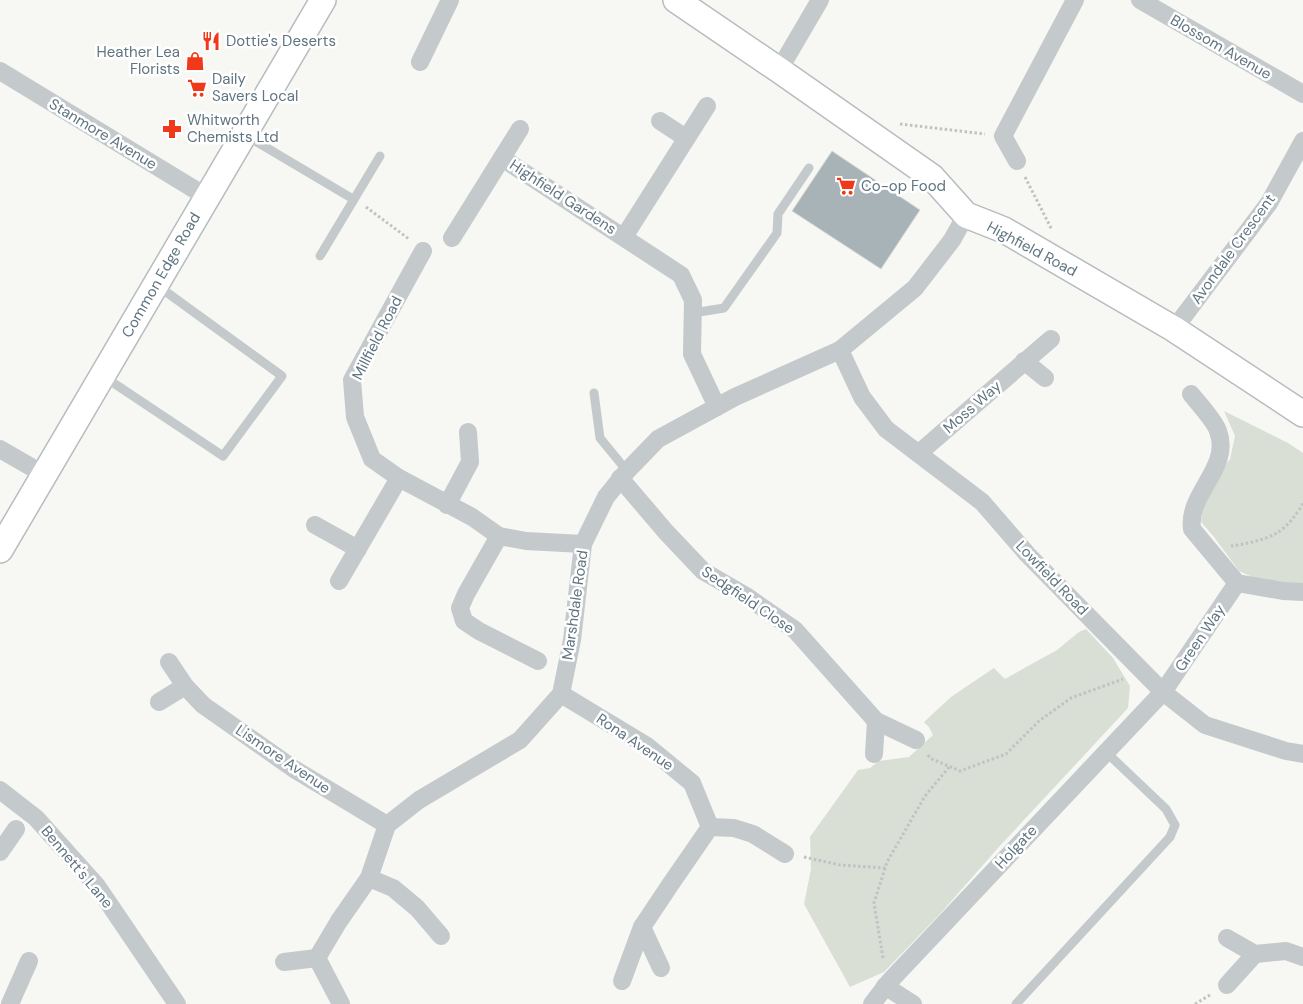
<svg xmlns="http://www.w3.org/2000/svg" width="1303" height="1004" font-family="'DM Sans',sans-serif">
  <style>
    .green { fill: #d9dfd4 }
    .building { fill: #a8b3b8; stroke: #d9d8d6 }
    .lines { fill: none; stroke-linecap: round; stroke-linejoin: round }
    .secondary-casing { stroke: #b6bcc0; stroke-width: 28 }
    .path { stroke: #c0c2c4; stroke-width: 3; stroke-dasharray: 2.5 2.5; stroke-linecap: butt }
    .lane { stroke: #c4c9cc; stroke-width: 9 }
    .street { stroke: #c4c9cc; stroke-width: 18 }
    .secondary { stroke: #fff; stroke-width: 25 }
    .labels { text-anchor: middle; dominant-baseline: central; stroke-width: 5; stroke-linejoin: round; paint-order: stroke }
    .poi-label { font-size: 15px; fill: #607581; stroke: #fff; text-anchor: start }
    .street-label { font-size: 15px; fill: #607581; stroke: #fff }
  </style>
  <rect width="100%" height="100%" fill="#f7f7f4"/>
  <g class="green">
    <polygon points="1224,411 1288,443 1303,453 1303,584 1261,581 1239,571 1214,537 1201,522 1203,506 1216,478 1230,459 1235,436"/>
    <polygon points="1086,629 1113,658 1130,686 1128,708 998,848 939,915 884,972 850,987 804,904 811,869 810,837 858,770 870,768 879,761 909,757 933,735 929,727 924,722 951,697 994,668 1005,679 1057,650 1079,632"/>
  </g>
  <polygon class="building" points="832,151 920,210 881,269 792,211"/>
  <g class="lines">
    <g class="secondary-casing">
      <g id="secondary">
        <polyline points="676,0 779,70 932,177 966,215 1004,230 1174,329 1303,414"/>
        <polyline points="0,550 323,0"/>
      </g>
    </g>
    <g class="path">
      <polyline points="900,124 985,134"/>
      <polyline points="1025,177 1052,230"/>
      <polyline points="366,207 409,239"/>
      <path d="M1231 546C1245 544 1265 540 1277 533 1287 527 1298 513 1303 503"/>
      <polyline points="928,755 930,758 960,771 1006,754 1039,721 1071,698 1123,679"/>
      <polyline points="804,857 840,865 885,868"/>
      <polyline points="883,958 874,903 887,862 925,796 950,766"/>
      <polyline points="1195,1004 1210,995"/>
    </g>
    <g class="lane">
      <polyline points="245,135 353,199"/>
      <polyline points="320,256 380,156"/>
      <polyline points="693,313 724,308 777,233 778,214 809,168"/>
      <polyline points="103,376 223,456 282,376 158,286"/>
      <polyline points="594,393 600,438 627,471"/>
      <polyline points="1016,1004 1170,837 1175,825 1166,809 1106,752"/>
    </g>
    <g class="street">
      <polyline points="1140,0 1303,94"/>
      <polyline points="420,62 450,0"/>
      <polyline points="779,70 820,0"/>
      <polyline points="0,71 207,197"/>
      <polyline points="660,121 686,138"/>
      <polyline points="502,158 681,275 693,300 692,354 717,407"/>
      <polyline points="1017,161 1003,136 1075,0"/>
      <polyline points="624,237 707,106"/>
      <polyline points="452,238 520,129"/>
      <polyline points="423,251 352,380 355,417 372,459 399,478 472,517 499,536 526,541 583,544"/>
      <polyline points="1174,329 1269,203 1303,141"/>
      <polyline points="840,350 862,397 886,429 982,502 1027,554 1163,692 1205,725 1286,751 1303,754"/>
      <polyline points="1024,361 1045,378"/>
      <path d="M1191 394C1198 403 1215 421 1218 431 1232 468 1187 493 1192 529L1237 583 1283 591 1303 592"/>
      <polyline points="0,449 45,475"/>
      <polyline points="919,453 1051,339"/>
      <polyline points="620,478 666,532 703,571 746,596 795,630 876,721 916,740"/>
      <polyline points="447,505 470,462 468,432"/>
      <polyline points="315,525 358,549"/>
      <polyline points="499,536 466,594 460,608 464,621 479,631 538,661"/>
      <polyline points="339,581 399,478"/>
      <polyline points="169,662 185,686 203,705 294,769 387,825"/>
      <polyline points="561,694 647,746 692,783 710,827 734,828 753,834 785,854"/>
      <polyline points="159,702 185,686"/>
      <polyline points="874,754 876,721"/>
      <polyline points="0,790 36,818 97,886 177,1004"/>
      <polyline points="0,852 16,829"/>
      <polyline points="369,878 393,888 417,908 441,936"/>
      <polyline points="1227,938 1255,954 1286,951 1303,957"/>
      <polyline points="284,962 317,958"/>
      <polyline points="661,968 642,927 670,885 710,827"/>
      <polyline points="622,981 642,927"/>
      <polyline points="1227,985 1255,954"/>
      <polyline points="885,986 913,1004"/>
      <polyline points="10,1004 29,961"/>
      <polyline points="341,1004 317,958 339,921 369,878 387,825 419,800 520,740 561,694 572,640 583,544 606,497 627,471 658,439 735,397 840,350 915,288 952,240 966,215"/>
      <polyline points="872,1004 889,982 1163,692 1237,583"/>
    </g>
    <use href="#secondary" class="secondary"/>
  </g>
  <defs>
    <g id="restaurant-bare" transform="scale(1.5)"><path d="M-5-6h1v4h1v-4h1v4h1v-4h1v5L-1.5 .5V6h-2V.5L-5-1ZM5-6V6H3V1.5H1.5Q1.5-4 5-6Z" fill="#f1391a" stroke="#fff" stroke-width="2.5" paint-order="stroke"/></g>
    <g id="shop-bare" transform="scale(1.5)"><path d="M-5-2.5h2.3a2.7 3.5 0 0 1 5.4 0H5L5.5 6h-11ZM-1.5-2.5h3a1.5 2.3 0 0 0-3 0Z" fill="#f1391a" stroke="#fff" stroke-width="2.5" paint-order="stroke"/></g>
    <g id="supermarket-bare" transform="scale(1.5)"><path d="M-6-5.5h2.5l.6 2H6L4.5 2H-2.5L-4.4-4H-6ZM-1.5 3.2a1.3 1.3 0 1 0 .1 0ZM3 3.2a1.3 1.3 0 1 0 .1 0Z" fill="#f1391a" stroke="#fff" stroke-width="2.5" paint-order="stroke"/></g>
    <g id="pharmacy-bare" transform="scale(1.5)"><path d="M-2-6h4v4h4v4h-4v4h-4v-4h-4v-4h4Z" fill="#f1391a" stroke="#fff" stroke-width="2.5" paint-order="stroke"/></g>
  </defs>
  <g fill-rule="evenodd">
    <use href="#restaurant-bare" x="211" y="41"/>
    <use href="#shop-bare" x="195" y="61"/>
    <use href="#supermarket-bare" x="197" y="88"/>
    <use href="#pharmacy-bare" x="172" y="129"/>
    <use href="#supermarket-bare" x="846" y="186"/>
  </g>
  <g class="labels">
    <g class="poi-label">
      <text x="226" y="41">Dottie's Deserts</text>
      <text x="180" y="52" text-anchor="end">Heather Lea<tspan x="180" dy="17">Florists</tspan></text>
      <text x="212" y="79">Daily<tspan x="212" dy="17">Savers Local</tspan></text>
      <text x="187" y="120">Whitworth<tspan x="187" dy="17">Chemists Ltd</tspan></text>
      <text x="861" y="186">Co-op Food</text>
    </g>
    <g class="street-label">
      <text transform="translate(1221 47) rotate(30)">Blossom Avenue</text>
      <text transform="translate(103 134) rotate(31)">Stanmore Avenue</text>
      <text transform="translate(563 197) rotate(33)">Highfield Gardens</text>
      <text transform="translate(1032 249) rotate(28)">Highfield Road</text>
      <text transform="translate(1233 249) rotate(-54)">Avondale Crescent</text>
      <text transform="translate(161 275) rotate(-60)">Common Edge Road</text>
      <text transform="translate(377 338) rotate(-63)">Millfield Road</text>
      <text transform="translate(972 407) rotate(-41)">Moss Way</text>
      <text transform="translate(1052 578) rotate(46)">Lowfield Road</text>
      <text transform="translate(748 600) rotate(34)">Sedgfield Close</text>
      <text transform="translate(575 605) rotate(-82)">Marshdale Road</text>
      <text transform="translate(1200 638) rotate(-56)">Green Way</text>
      <text transform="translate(635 742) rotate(34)">Rona Avenue</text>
      <text transform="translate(283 759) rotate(34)">Lismore Avenue</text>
      <text transform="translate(1016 847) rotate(-47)">Holgate</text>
      <text transform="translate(77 867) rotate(50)">Bennett's Lane</text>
    </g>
  </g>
</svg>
